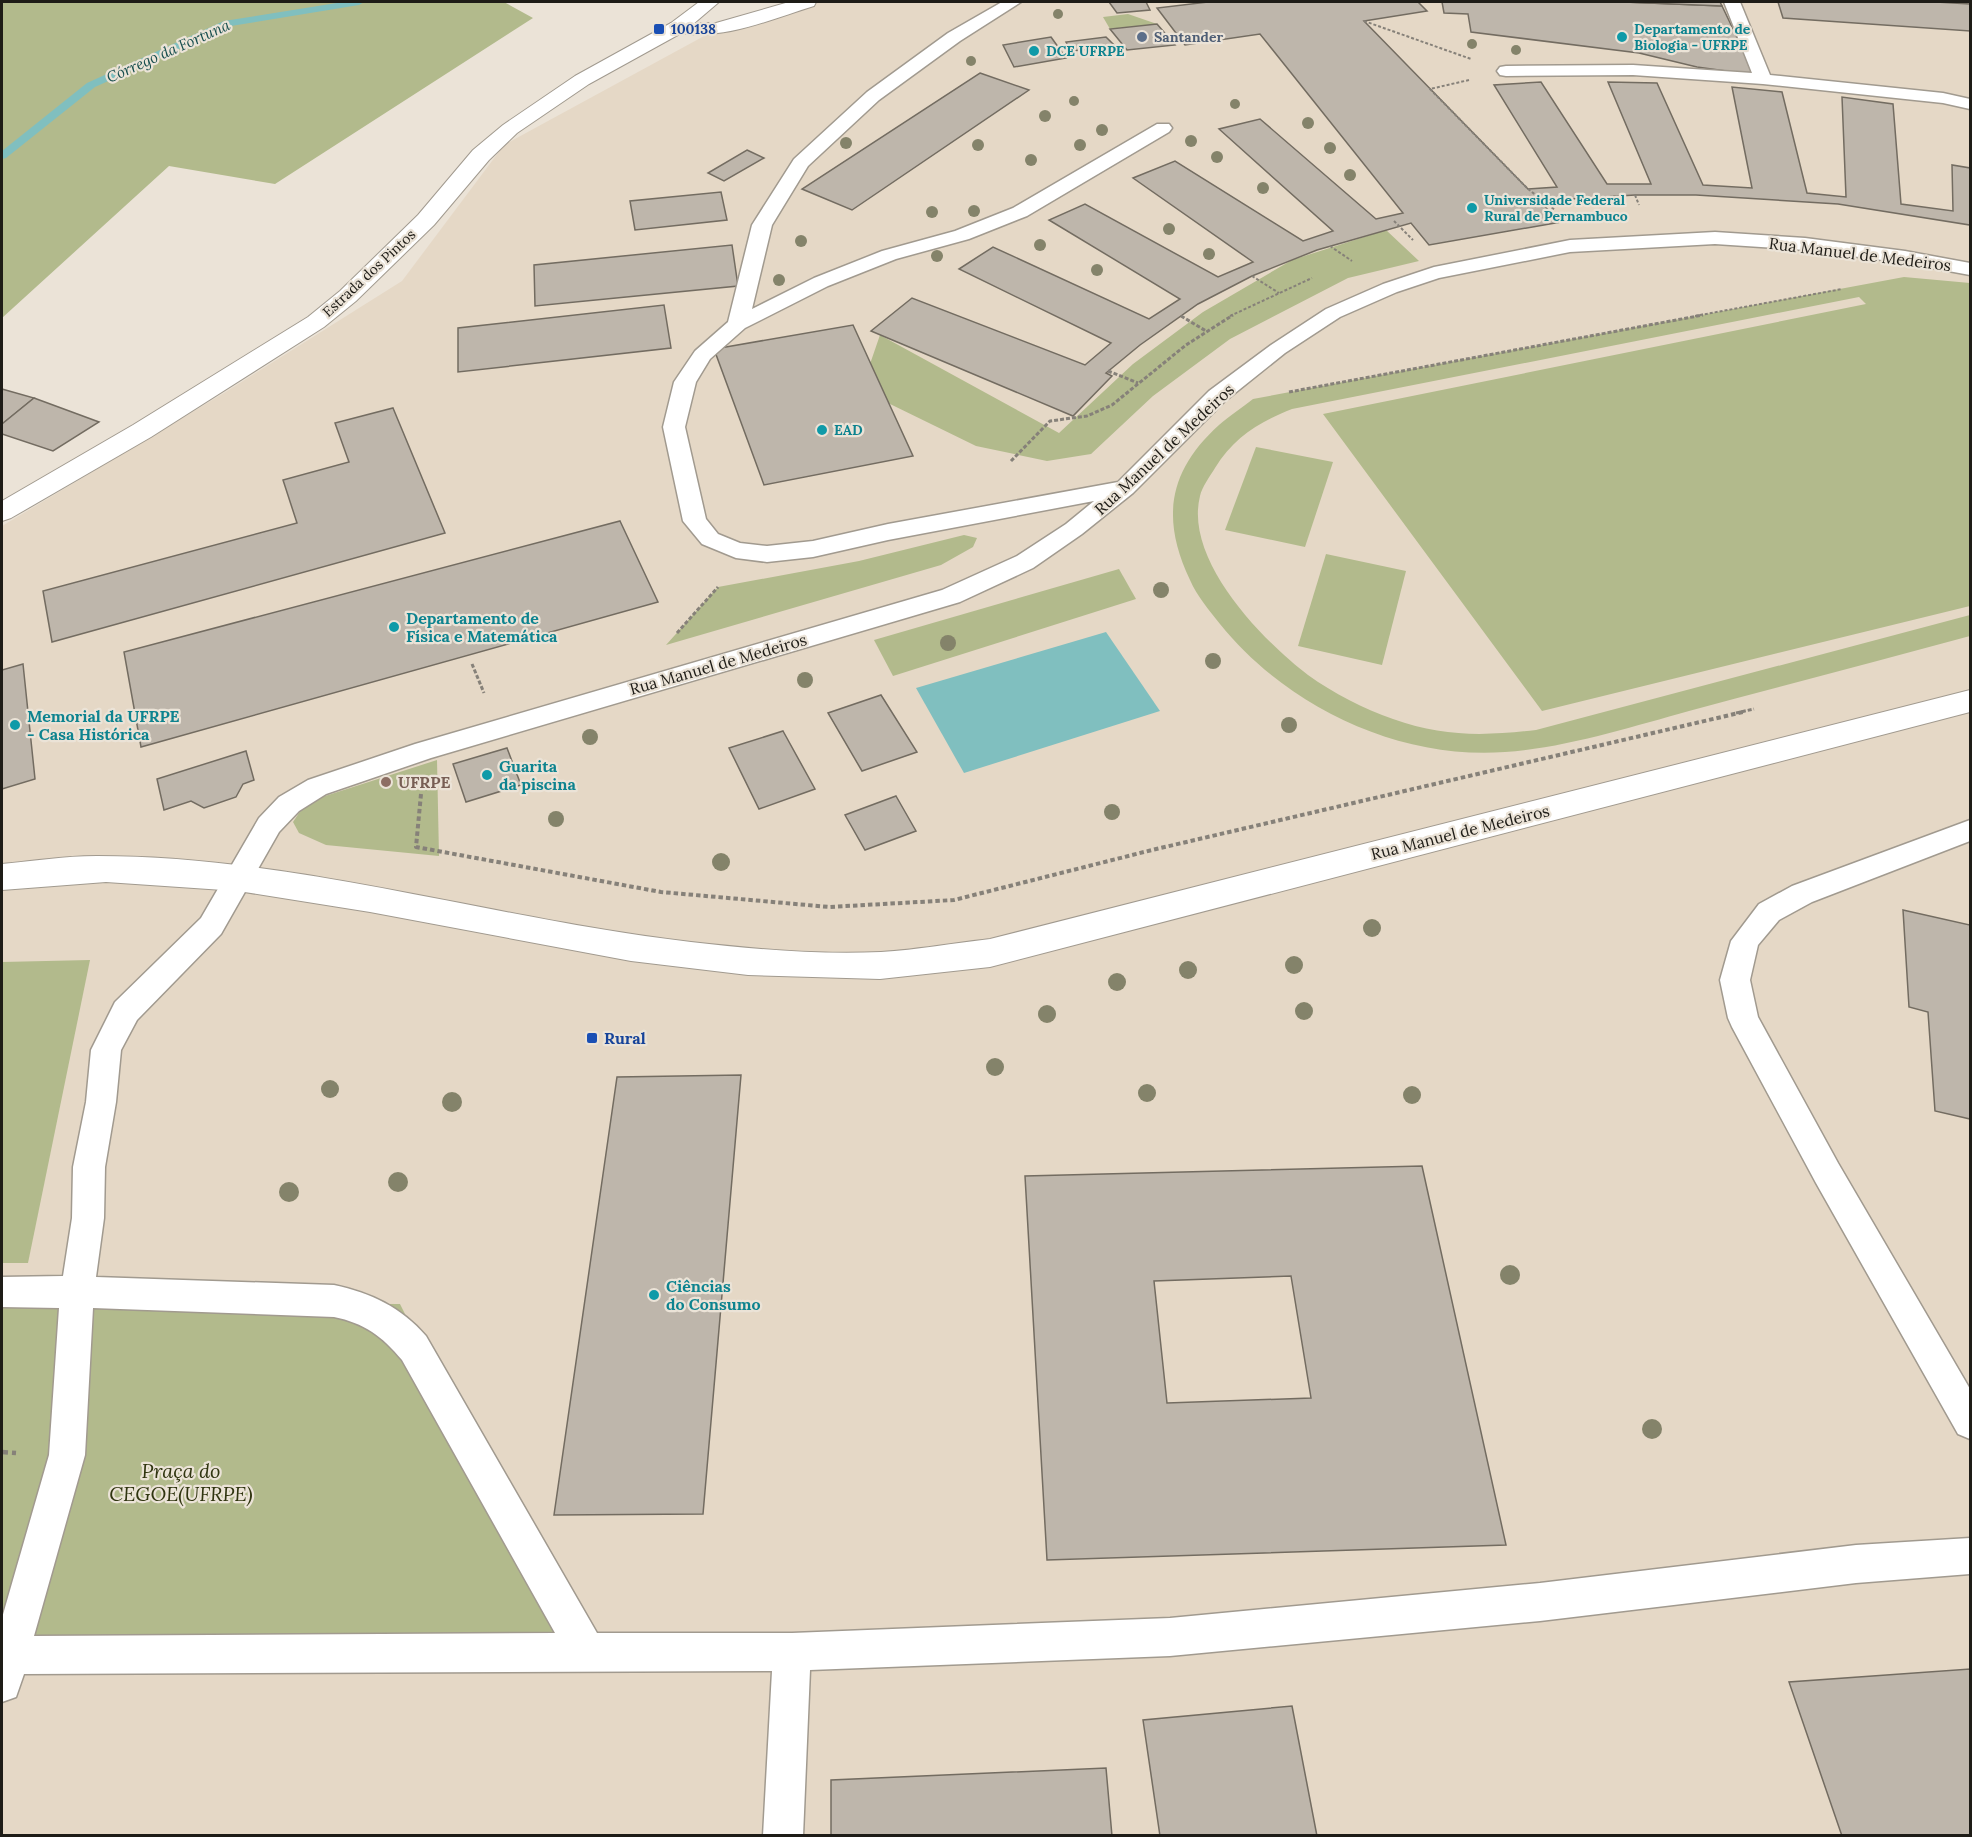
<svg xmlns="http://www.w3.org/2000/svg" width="1972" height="1837" font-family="Lora,serif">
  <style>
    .built { fill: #e5d8c6 }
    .green { fill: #b2ba8c }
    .water { fill: #80bfbf }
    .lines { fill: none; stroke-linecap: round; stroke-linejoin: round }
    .stream { fill: #80bfbf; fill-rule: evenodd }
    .building { fill: #beb6ab; stroke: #736c61; stroke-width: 1.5; fill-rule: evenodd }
    .lane-casing { stroke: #a19a8f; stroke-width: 3 }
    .street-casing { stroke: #a19a8f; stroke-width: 2 }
    .secondary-casing { stroke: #a19a8f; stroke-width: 2 }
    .path-far3 { stroke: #868179; stroke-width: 2; stroke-dasharray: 3 2; stroke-linecap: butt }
    .path-far2 { stroke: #868179; stroke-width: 3; stroke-dasharray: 4 2; stroke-linecap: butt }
    .path-far1 { stroke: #868179; stroke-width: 4; stroke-dasharray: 4.5 3; stroke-linecap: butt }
    .path { stroke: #868179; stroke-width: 4.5; stroke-dasharray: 6 4; stroke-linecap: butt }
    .lane { fill: #fff; fill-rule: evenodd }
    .street { fill: #fff; fill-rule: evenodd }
    .secondary { fill: #fff; fill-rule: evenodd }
    .tree { fill: #84836a }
    .transit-dot { fill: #1a4fb4; stroke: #ebe3d7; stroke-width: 2 }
    .service-dot { fill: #5c6f8a; stroke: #ebe3d7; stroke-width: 2 }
    .culture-dot { fill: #0f9aa8; stroke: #ebe3d7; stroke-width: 2 }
    .education-dot { fill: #8d6e63; stroke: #ebe3d7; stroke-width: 2 }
    .labels { text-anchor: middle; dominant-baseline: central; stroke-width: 4.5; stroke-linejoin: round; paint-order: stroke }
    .far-transit-label { font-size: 14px; font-weight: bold; fill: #164399; stroke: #ebe3d7; text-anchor: start }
    .far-culture-label { font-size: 14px; font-weight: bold; fill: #0d838f; stroke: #ebe3d7; text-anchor: start }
    .far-service-label { font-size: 14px; font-weight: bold; fill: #4e5e75; stroke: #ebe3d7; text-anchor: start }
    .far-street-label { font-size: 14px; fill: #1e1c17; stroke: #ebe3d7 }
    .far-water-label { font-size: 15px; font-style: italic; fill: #154d4d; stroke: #ebe3d7 }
    .street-label { font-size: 16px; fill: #1e1c17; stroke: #ebe3d7 }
    .culture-label { font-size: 16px; font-weight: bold; fill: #0d838f; stroke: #ebe3d7; text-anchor: start }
    .education-label { font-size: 16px; font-weight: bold; fill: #785e54; stroke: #ebe3d7; text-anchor: start }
    .transit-label { font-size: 16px; font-weight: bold; fill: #164399; stroke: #ebe3d7; text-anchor: start }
    .near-park-label { font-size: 20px; font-style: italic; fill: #303510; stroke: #ebe3d7 }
  </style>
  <rect width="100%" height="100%" fill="#ebe3d7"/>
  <polygon class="built" points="807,2 1970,2 1970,1835 2,1835 2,526 224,393 402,281 504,145 717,29"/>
  <g class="green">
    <polygon points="2,2 504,2 533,18 275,184 169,166 2,318"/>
    <polygon points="1128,14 1157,24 1110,29 1103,17"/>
    <polygon points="1386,230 1419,261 1348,278 1230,339 1153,396 1091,454 1047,461 976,446 888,403 870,364 880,335 1059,433 1133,364 1203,312 1292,260"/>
    <path d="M1904 277 1970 283V606L1542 711 1323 414 1866 304 1859 297 1292 409C1259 422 1234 437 1215 468 1210 476 1202 487 1200 496 1184 560 1262 640 1308 675 1333 693 1364 709 1393 719 1443 737 1485 736 1536 730L1970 615V636C1877 661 1783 686 1689 711 1631 727 1565 748 1505 752 1398 760 1286 706 1220 624 1209 610 1197 596 1190 580 1161 519 1168 471 1219 425 1229 416 1242 408 1253 399Z"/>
    <polygon points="1256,447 1333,462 1305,547 1225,530"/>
    <polygon points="964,535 977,538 973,547 941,565 666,645 718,587 859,561"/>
    <polygon points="1326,554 1406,571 1382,665 1298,646"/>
    <polygon points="1119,569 1136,599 893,676 874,640"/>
    <polygon points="437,760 439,856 326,845 299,833 293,822 301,810 322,797"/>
    <polygon points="90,960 28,1263 2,1263 2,962"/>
    <polygon points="2,1302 400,1304 577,1658 2,1663"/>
  </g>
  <polygon class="water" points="1106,632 1160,711 964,773 916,688"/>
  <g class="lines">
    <polygon class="stream" points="343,2 364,2 359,5 231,26 95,87 6,158 2,159 2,151 87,83 224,21"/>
  </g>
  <g class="building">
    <polygon points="1109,2 1146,2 1150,10 1117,13"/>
    <polygon points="1208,2 1418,2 1427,11 1364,21 1528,189 1557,187 1494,85 1541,82 1607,184 1651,184 1608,82 1657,83 1703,185 1752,188 1732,87 1782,92 1807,193 1846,197 1842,97 1893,104 1901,204 1953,211 1952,165 1970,168 1970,225 1838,204 1696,195 1635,195 1539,201 1561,222 1429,245 1411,223 1317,250 1252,276 1198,304 1140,345 1106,373 1112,376 1073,416 871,331 912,298 1085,365 1111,343 959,269 993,247 1149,319 1180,299 1049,220 1085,204 1218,277 1253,262 1133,178 1175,161 1303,241 1333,231 1219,129 1260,119 1376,219 1403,213 1260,34 1185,45 1157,8"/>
    <polygon points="1442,2 1624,2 1722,6 1755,75 1697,67 1639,53 1471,32 1468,14 1444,13"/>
    <polygon points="1624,2 1720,2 1722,6"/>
    <polygon points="1778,2 1936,2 1970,4 1970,31 1783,18"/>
    <polygon points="1157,24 1175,45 1127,50 1110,29"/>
    <polygon points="1051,37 1066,58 1014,67 1003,45"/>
    <polygon points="1106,37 1116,47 1071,51 1066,42"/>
    <polygon points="980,73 1029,90 852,210 802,189"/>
    <polygon points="747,150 764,158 724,181 708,173"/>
    <polygon points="721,192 727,220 635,230 630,201"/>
    <polygon points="732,245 738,286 535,306 534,265"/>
    <polygon points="664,305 671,348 458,372 458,328"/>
    <polygon points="853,325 913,456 764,485 714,349"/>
    <polygon points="2,389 34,398 2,424"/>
    <polygon points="34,398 99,422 53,451 2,434 2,424"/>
    <polygon points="393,408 445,533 52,642 43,591 297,523 283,480 349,462 335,423"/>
    <polygon points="620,521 658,602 141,747 124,652"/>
    <polygon points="23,664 35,779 2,789 2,670"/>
    <polygon points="881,695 917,752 862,771 828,713"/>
    <polygon points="783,731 815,789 759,809 729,748"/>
    <polygon points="507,748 521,785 466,802 453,764"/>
    <polygon points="246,751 254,780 243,784 236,797 204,808 191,801 164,810 157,779"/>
    <polygon points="896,796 916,831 865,850 845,815"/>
    <polygon points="1903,910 1970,925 1970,1119 1935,1111 1928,1012 1909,1007"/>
    <polygon points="741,1075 703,1514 554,1515 617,1077"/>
    <path d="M1422 1166 1506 1545 1047 1560 1025 1176ZM1291 1276 1311 1398 1167 1403 1154 1281Z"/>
    <polygon points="1970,1669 1970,1836 1842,1836 1789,1682"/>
    <polygon points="1292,1706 1317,1836 1160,1836 1143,1720"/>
    <polygon points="1106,1768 1112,1836 831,1836 831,1780"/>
  </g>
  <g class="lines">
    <g class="lane-casing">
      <g id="lane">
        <path d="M1002 2H1021L960 41 879 100 808 166 772 225 752 309 814 278 882 251 955 231 1013 208 1157 124H1169L1172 128 1169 132 1027 216 969 239 896 259 828 286 745 328 710 359 696 382 685 427 706 519 718 534 740 543 767 546 813 541 888 524 1118 482 1209 391 1271 345 1326 309 1383 284 1434 267 1570 240 1715 232 1805 238 1905 251 1970 263V275L1905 263 1805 250 1715 244 1570 252 1439 278 1397 292 1340 317 1285 353 1225 401 1133 493 1082 534 1033 568 960 602 431 758 326 794 299 811 279 832 221 934 137 1020 121 1050 116 1102 105 1167 104 1218 96 1277 334 1285C371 1293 401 1307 426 1336L597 1633H792L1170 1618 1540 1583 1856 1545 1970 1538V1574L1856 1583 1540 1621 1170 1656 810 1670 803 1836H763L772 1671 24 1674 16 1697 2 1702V1618L49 1455 59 1308 2 1307V1277L63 1276 72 1218 73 1167 86 1102 91 1050 115 1002 201 918 259 818 279 797 308 780 415 744 942 590 1017 556 1066 524 1094 501 888 540 813 557 767 562 736 558 702 544 683 521 663 427 674 382 695 351 728 322 752 225 794 159 867 92 948 33ZM93 1308 334 1317C364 1323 382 1336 402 1360L555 1633 34 1636 85 1455Z"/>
        <polygon points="1724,2 1740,2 1770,75 1943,93 1970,99 1970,109 1943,103 1763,84 1633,75 1506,76 1500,75 1497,71 1500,67 1506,66 1633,65 1752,73"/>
        <polygon points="1970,820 1970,841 1812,902 1779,920 1758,945 1750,980 1758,1017 1838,1163 1970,1389 1970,1439 1958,1434 1816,1183 1732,1027 1728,1018 1720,980 1731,941 1759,904 1792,886"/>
      </g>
    </g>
    <g class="street-casing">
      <path id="street" d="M789 2H816L814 6C768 20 719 43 671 31L668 27 671 23H716Z"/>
    </g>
    <g class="secondary-casing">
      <g id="secondary">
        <polygon points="699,2 719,2 685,31 589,84 517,133 489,160 434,225 356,301 324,327 151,437 11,518 2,521 2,501 133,425 308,317 340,291 418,215 473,150 503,125 575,76 671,23"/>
        <path d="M1970 690V712L990 967 880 979 748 975 631 961 370 912 238 891 106 882 2 890V864C33 861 65 856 97 856 298 856 492 919 691 942 753 949 818 955 881 952 917 950 954 943 990 939Z"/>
      </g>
    </g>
    <g class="path-far3">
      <polyline points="1364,21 1471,59"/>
      <polyline points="1469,80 1430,89 1528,189 1555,210"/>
      <polyline points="1635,195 1639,205"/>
      <polyline points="1394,221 1413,240"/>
      <polyline points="1330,246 1352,261"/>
      <polyline points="1252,276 1279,293"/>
      <polyline points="1230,316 1312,278"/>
      <polyline points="1695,316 1842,289"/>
    </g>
    <g class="path-far2">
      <polyline points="1181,316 1206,331"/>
      <polyline points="1108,371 1138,383"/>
      <polyline points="1289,392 1703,315"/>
      <polyline points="1011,461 1050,421 1087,416 1112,405 1186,345 1233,315"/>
      <polyline points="677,633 718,587"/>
      <polyline points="472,664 484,693"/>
      <polyline points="1736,713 1754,709"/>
    </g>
    <polyline class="path-far1" points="421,794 416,847 661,892 829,907 954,900 1152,850 1743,712"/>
    <polyline class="path" points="2,1452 16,1453"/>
    <use href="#lane" class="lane"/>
    <use href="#street" class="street"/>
    <use href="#secondary" class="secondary"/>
  </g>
  <g class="tree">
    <circle cx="1058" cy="14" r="5"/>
    <circle cx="1472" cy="44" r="5"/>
    <circle cx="1516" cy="50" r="5"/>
    <circle cx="971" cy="61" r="5"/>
    <circle cx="1074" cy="101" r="5"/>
    <circle cx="1235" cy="104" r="5"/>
    <circle cx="1045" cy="116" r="6"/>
    <circle cx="1308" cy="123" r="6"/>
    <circle cx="1102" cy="130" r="6"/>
    <circle cx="1191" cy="141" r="6"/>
    <circle cx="846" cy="143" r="6"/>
    <circle cx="978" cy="145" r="6"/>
    <circle cx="1080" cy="145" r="6"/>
    <circle cx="1330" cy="148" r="6"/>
    <circle cx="1217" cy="157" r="6"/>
    <circle cx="1031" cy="160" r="6"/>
    <circle cx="1350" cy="175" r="6"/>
    <circle cx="1263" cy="188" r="6"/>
    <circle cx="974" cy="211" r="6"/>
    <circle cx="932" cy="212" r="6"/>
    <circle cx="1169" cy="229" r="6"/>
    <circle cx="801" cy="241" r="6"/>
    <circle cx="1040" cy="245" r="6"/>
    <circle cx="1209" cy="254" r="6"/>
    <circle cx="937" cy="256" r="6"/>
    <circle cx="1097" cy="270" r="6"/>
    <circle cx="779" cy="280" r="6"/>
    <circle cx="1161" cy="590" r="8"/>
    <circle cx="948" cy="643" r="8"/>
    <circle cx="1213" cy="661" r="8"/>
    <circle cx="805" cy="680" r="8"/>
    <circle cx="1289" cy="725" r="8"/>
    <circle cx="590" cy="737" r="8"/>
    <circle cx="1112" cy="812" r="8"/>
    <circle cx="556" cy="819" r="8"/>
    <circle cx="721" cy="862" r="9"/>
    <circle cx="1372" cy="928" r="9"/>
    <circle cx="1294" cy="965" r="9"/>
    <circle cx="1188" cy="970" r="9"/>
    <circle cx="1117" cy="982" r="9"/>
    <circle cx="1304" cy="1011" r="9"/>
    <circle cx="1047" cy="1014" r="9"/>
    <circle cx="995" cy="1067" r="9"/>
    <circle cx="330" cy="1089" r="9"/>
    <circle cx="1147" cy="1093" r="9"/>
    <circle cx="1412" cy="1095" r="9"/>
    <circle cx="452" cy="1102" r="10"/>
    <circle cx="398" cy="1182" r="10"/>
    <circle cx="289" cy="1192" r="10"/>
    <circle cx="1510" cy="1275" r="10"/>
    <circle cx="1652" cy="1429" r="10"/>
  </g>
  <g class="transit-dot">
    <rect x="653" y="23" width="12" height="12" rx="3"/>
    <rect x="586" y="1032" width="12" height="12" rx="3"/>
  </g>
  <circle class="service-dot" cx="1142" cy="37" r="6"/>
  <g class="culture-dot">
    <circle cx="1622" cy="37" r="6"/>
    <circle cx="1034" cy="51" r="6"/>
    <circle cx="1472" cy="208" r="6"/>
    <circle cx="822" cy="430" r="6"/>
    <circle cx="394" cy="627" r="6"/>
    <circle cx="15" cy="725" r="6"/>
    <circle cx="487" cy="775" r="6"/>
    <circle cx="654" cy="1295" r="6"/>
  </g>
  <circle class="education-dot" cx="386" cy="782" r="6"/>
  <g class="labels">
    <g class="far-transit-label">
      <text x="671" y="29">100138</text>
    </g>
    <g class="far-culture-label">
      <text x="1634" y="29">Departamento de<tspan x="1634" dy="16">Biologia - UFRPE</tspan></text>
      <text x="1046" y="51">DCE UFRPE</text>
      <text x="1484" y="200">Universidade Federal<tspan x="1484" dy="16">Rural de Pernambuco</tspan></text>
      <text x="834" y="430">EAD</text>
    </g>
    <g class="far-service-label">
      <text x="1154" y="37">Santander</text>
    </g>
    <g class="far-street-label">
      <text transform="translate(369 273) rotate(-43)">Estrada dos Pintos</text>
    </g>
    <g class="far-water-label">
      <text transform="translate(168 51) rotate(-24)">Córrego da Fortuna</text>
    </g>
    <g class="street-label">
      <text transform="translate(1860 254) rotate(7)">Rua Manuel de Medeiros</text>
      <text transform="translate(1164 449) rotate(-43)">Rua Manuel de Medeiros</text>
      <text transform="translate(718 664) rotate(-16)">Rua Manuel de Medeiros</text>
      <text transform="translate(1460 832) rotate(-14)">Rua Manuel de Medeiros</text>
    </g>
    <g class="culture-label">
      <text x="406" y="618">Departamento de<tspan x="406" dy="18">Física e Matemática</tspan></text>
      <text x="27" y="716">Memorial da UFRPE<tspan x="27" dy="18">- Casa Histórica</tspan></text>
      <text x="499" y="766">Guarita<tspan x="499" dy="18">da piscina</tspan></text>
      <text x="666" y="1286">Ciências<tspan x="666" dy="18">do Consumo</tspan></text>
    </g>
    <g class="education-label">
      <text x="398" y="782">UFRPE</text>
    </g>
    <g class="transit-label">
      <text x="604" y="1038">Rural</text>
    </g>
    <g class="near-park-label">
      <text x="181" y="1470">Praça do<tspan x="181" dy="23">CEGOE(UFRPE)</tspan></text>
    </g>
  </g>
  <rect width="1972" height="1837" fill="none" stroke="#1e1c17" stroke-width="6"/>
</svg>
